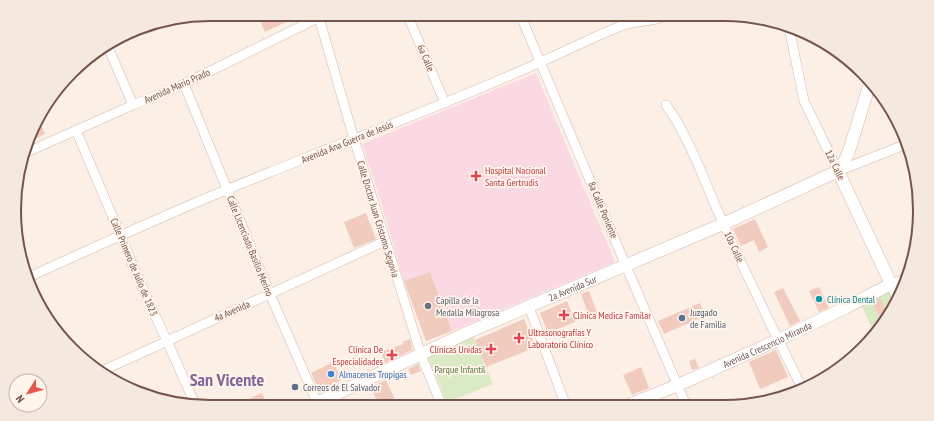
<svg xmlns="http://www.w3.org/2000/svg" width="934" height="421" font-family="'PT Sans Narrow',sans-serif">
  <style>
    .medical { fill: #fad9e2 }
    .green { fill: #d9eac4 }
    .building { fill: #f1cbbe }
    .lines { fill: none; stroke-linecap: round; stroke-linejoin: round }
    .minor-casing { stroke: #d0b9af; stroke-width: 10 }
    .secondary-casing { stroke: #d3b8ac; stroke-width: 13 }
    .minor { stroke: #fff; stroke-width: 9 }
    .secondary { stroke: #fff; stroke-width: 12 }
    .health-dot { fill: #e0444e; stroke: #fff5ec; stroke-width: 1.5 }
    .culture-dot { fill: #0f9aa8; stroke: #fff5ec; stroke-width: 1.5 }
    .worship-dot { fill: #6b7280; stroke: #fff5ec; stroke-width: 1.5 }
    .service-dot { fill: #5c6f8a; stroke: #fff5ec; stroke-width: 1.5 }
    .shop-dot { fill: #3f7fe0; stroke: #fff5ec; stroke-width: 1.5 }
    .labels { text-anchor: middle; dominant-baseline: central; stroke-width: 3.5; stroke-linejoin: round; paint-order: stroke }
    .street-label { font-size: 10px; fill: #75544b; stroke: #fff5ec }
    .health-label { font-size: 10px; fill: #be3a42; stroke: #fff5ec; text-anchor: start }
    .culture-label { font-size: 10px; fill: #0d838f; stroke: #fff5ec; text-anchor: start }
    .worship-label { font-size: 10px; fill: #5b616d; stroke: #fff5ec; text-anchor: start }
    .service-label { font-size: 10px; fill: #4e5e75; stroke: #fff5ec; text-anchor: start }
    .park-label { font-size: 10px; fill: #587540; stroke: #fff5ec }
    .shop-label { font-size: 10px; fill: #366cbe; stroke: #fff5ec; text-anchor: start }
    .town-label { font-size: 18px; font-weight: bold; fill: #806699; stroke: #fff5ec }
    .rim { fill: none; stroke: #75544b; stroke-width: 2 }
  </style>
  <rect width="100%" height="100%" fill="#fcf0e6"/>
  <polygon class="medical" points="536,73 615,262 452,331 430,272 404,282 383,209 362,144"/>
  <g class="green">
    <polygon points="889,292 895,304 880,330 875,335 861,305"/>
    <polygon points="473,336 493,384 447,402 427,355"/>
  </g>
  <g class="building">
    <polygon points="257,14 303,14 265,32"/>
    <polygon points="38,119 45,134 29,142 35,125"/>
    <polygon points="366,213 376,239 354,248 344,222"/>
    <polygon points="755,219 768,247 759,252 754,240 741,246 733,229"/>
    <polygon points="430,272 452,331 426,341 404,281"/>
    <polygon points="819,287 829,308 819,312 809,291"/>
    <polygon points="783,288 800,321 790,326 774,292"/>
    <polygon points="589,291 597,313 589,316 581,294"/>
    <polygon points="880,298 888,315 883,324 872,302"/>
    <polygon points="567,301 575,322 548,333 540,313"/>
    <polygon points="700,303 705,316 664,334 658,321"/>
    <polygon points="524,319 536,347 486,367 475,340"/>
    <polygon points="410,339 412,347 412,350 385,363 381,352 403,344 402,342"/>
    <polygon points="776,350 788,377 760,389 749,362"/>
    <polygon points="695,359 699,368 692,370 689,361"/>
    <polygon points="333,362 342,380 320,390 318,388 311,373"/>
    <polygon points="418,364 421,371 411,375 408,369"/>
    <polygon points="641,367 649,388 632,395 623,375"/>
    <polygon points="386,380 398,406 379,406 371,387"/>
    <polygon points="262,393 268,407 253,407 248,399"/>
    <polygon points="346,398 350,407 336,407 335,403"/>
  </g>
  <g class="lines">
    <g class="minor-casing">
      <g id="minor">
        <polyline points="318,14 354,139 421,355 442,406"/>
        <polyline points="407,14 445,103"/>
        <polyline points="520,14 626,266 686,405"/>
        <polyline points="789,27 804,101 838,171 907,144"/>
        <polyline points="108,47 133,105"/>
        <polyline points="184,84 270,294 319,407"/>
        <path d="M666 105C692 141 705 185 724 225 749 281 776 335 803 390"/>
        <polyline points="76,130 145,294 167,341 195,404"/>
        <polyline points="25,153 133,105 184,84 326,14"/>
        <path d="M29 277C95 247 160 217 226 190 254 178 282 168 310 156 396 123 483 89 567 50 587 41 606 31 627 24 640 20 656 22 668 14"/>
        <polyline points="897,299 891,284 907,278"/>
        <polyline points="529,307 566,406"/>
        <polyline points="102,371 385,241"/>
      </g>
    </g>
    <g class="secondary-casing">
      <g id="secondary">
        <polyline points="838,171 845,160 849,151 870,83"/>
        <path id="s1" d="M626 406 678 385 778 340 845 308 891 284 838 171"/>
        <path id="s2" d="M308 407 471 331 723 224 838 171"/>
      </g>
    </g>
    <use href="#minor" class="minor"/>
    <use href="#secondary" class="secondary"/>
  </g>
  <g class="health-dot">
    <path d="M474 170h4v4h4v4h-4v4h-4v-4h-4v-4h4z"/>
    <path d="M562 309h4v4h4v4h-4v4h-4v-4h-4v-4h4z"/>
    <path d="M517 332h4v4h4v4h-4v4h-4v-4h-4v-4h4z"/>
    <path d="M489 343h4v4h4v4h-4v4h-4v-4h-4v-4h4z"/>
    <path d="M390 349h4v4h4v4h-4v4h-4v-4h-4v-4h4z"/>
  </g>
  <circle class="culture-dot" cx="819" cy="299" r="4"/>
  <circle class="worship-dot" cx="428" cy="306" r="4"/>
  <g class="service-dot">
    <circle cx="682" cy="318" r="4"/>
    <circle cx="295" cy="387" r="4"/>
  </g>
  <circle class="shop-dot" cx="331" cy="374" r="4"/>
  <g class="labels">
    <g class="street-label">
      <text transform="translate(426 58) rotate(67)">6a Calle</text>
      <text transform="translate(177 86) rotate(-24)">Avenida Mario Prado</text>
      <text transform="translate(347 142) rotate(-22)">Avenida Ana Guerra de Jesús</text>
      <text transform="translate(835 165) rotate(64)">12a Calle</text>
      <text transform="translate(603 210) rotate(67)">8a Calle Poniente</text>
      <text transform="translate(378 219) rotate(73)">Calle Doctor Juan Cristomo Segovia</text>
      <text transform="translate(250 246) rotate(68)">Calle Licenciado Basilio Merino</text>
      <text transform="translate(734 247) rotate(65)">10a Calle</text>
      <text transform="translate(134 267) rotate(67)">Calle Primero de Julio de 1823</text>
      <text stroke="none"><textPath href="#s2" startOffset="290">2a Avenida Sur</textPath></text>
      <text transform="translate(232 311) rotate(-24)">4a Avenida</text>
      <text stroke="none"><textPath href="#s1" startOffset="154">Avenida Crescencio Miranda</textPath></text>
    </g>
    <g class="health-label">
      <text x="485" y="170">Hospital Nacional<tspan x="485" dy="12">Santa Gertrudis</tspan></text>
      <text x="573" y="315">Clínica Medica Familar</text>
      <text x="528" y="332">Ultrasonografías Y<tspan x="528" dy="12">Laboratorio Clínico</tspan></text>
      <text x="383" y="349" text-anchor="end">Clínica De<tspan x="383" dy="12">Especialidades</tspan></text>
      <text x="482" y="349" text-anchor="end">Clínicas Unidas</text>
    </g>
    <g class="culture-label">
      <text x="827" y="299">Clínica Dental</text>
    </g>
    <g class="worship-label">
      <text x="436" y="300">Capilla de la<tspan x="436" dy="12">Medalla Milagrosa</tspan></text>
    </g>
    <g class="service-label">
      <text x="690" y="312">Juzgado<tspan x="690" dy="12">de Familia</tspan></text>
      <text x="303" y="387">Correos de El Salvador</text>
    </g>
    <g class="park-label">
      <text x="460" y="369">Parque Infantil</text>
    </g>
    <g class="shop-label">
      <text x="339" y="374">Almacenes Tropigas</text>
    </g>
    <g class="town-label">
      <text x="227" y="379">San Vicente</text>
    </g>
  </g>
  <path d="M0 0H934V421H0ZM210 21H724A189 189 0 0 1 913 210V211A189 189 0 0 1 724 400H210A189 189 0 0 1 21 211V210A189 189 0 0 1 210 21Z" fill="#f4e8df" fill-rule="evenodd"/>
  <path class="rim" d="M210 21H724A189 189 0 0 1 913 210V211A189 189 0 0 1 724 400H210A189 189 0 0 1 21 211V210A189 189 0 0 1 210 21Z"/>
  <g transform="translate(28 393) rotate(234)"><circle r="19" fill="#fff5ec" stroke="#c8b5ac"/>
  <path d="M0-3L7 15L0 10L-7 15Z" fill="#e5584c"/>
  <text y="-6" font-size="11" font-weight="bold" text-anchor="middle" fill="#75544b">N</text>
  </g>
</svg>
